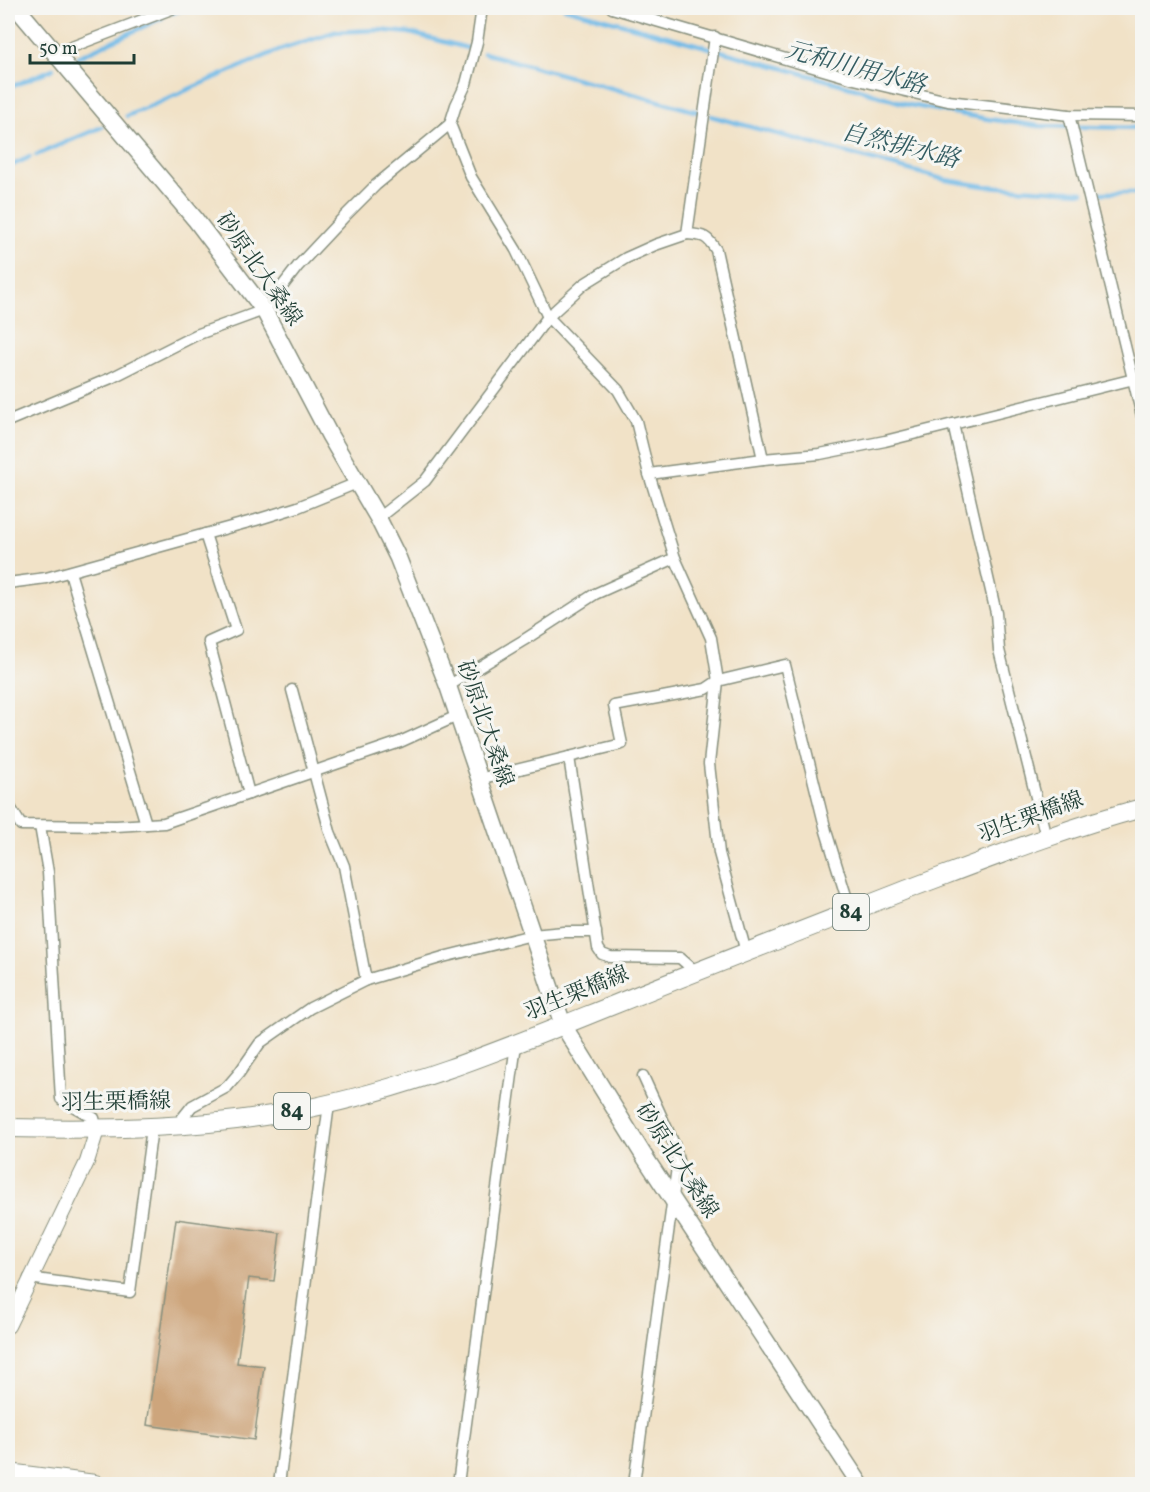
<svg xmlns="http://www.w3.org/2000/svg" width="1150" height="1492" font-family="Vollkorn,'Noto Serif JP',serif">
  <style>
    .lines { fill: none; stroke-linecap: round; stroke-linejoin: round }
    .stream { stroke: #6eb9e7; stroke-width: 4.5 }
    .building { fill: #cda57c }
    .minor-casing { stroke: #88907e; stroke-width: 13 }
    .tertiary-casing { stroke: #88907e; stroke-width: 16 }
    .secondary-casing { stroke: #88907e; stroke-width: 19 }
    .primary-casing { stroke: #88907e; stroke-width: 20 }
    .minor { stroke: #fff; stroke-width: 10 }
    .tertiary { stroke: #fff; stroke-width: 14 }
    .secondary { stroke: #fff; stroke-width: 16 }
    .primary { stroke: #fff; stroke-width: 18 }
    .labels { text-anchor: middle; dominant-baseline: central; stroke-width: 6; stroke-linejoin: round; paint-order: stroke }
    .shield { fill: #f6f6f2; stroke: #60746d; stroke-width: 1.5 }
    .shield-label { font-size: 21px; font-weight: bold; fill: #1f3d34 }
    .street-label { font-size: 22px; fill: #1f3d34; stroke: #f6f6f2 }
    .water-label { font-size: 24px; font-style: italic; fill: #335c61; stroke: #f6f6f2 }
  </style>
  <rect width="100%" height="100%" fill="#f6f6f2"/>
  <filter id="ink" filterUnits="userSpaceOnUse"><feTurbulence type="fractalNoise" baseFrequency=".0167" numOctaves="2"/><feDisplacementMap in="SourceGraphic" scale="12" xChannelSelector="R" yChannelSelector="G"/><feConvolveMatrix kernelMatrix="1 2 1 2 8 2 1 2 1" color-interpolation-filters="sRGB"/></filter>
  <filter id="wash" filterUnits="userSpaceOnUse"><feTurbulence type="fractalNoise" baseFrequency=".008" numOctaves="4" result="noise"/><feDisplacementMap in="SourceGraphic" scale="24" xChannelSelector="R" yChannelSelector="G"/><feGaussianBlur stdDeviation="1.35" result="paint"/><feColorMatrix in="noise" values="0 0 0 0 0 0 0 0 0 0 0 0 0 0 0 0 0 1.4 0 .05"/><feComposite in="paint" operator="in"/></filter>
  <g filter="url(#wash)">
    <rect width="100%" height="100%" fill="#f1e2c7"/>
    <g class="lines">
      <g class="stream">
        <polyline points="565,8 855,88 909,105 988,119 1039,126 1142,128"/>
        <polyline points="173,13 186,8"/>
        <polyline points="484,53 698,112"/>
        <polyline points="78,57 162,18"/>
        <polyline points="8,88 53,69"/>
        <polyline points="127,116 279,50 335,32 377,30 410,33 471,49"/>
        <polyline points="711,116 946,180 984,186 1083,192"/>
        <polyline points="36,155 102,127"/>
        <polyline points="8,167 30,157"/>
        <polyline points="1095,193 1142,193"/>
      </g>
    </g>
    <g id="blocks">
      <polygon class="building" points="176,1219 280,1233 274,1281 249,1278 237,1363 264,1366 254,1440 147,1425"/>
    </g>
  </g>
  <g filter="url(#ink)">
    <use href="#blocks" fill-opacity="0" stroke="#88907e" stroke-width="1.5"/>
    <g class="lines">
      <g class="minor-casing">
        <g id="minor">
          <polyline points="612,8 854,79 948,101 1069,115 1142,116"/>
          <polyline points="56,53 174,8"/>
          <polyline points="1069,115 1142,416"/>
          <polyline points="450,124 471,177 516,250 548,317 618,390 636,421 649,474 675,558 711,638 718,681 709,764 719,853 746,952"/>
          <path d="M687 234C704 235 707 236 716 250L763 459"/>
          <polyline points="8,421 111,378 196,335 264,310 298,266 343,218 376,185 450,124 456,105 466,84 477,42 482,8"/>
          <polyline points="953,424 996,613 999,650 1046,837"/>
          <polyline points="649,474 763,459 820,454 885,441 1142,377"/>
          <polyline points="378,518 425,481 548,317 584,284 626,258 655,245 687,234 715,37"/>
          <polyline points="205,534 236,630 209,642 249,794"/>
          <polyline points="70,572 146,824"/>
          <polyline points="8,583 46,578 256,520 298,507 357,483"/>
          <polyline points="448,686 524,640 595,594 675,558"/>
          <polyline points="292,690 330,832 344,866 366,980"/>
          <polyline points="569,757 598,948 602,954 610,957 680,958 696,972"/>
          <polyline points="479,779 622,744 614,706 706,689 718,681 785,665 826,831 851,912"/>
          <polyline points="8,804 21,825 116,826 164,823 400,742 457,716"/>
          <polyline points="40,826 48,872 61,1099 94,1118 97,1130"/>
          <polyline points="176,1126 192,1106 227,1087 239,1073 260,1043 310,1008 366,980 443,957 532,935 564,932 596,932"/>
          <polyline points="29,1278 130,1292 152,1128"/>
          <polyline points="279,1484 329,1104"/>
          <polyline points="458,1484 516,1044"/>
          <polyline points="634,1484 678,1160 674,1144 643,1076"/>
        </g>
      </g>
      <g class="tertiary-casing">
        <polyline id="tertiary" points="8,1326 87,1162 97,1130"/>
      </g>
      <g class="secondary-casing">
        <polyline id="secondary" points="17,8 195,219 264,310 330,436 378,518 398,558 448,686 563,1025 644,1156 860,1484"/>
      </g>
      <g class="primary-casing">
        <g id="primary">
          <path d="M8 1128C108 1130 206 1129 305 1109 411 1088 511 1046 611 1006 710 966 811 927 911 888 988 859 1063 829 1142 808"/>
          <polyline points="8,1473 95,1484"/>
        </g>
      </g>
      <use href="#minor" class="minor"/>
      <use href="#tertiary" class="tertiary"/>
      <use href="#secondary" class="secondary"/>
      <use href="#primary" class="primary"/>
    </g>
  </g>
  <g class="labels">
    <g class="shield">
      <rect x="833" y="894" width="36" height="36" rx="4.5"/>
      <rect x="274" y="1093" width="36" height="36" rx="4.5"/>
    </g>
    <g class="shield-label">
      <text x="851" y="912">84</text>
      <text x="292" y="1111">84</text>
    </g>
    <g class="street-label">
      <text transform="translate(258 270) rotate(55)">砂原北大桑線</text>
      <text transform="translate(484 724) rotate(71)">砂原北大桑線</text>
      <text transform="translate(1031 818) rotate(-20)">羽生栗橋線</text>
      <text transform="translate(577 994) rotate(-22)">羽生栗橋線</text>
      <text transform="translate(116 1103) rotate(-1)">羽生栗橋線</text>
      <text transform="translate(676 1161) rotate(57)">砂原北大桑線</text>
    </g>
    <g class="water-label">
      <text transform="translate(855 69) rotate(15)">元和川用水路</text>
      <text transform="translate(900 147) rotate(14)">自然排水路</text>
    </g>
  </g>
  <rect width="1150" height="1492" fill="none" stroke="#f6f6f2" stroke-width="30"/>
  <path d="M30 54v9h104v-9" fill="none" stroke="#1f3d34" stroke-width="3"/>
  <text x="39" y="54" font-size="18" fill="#1f3d34" stroke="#f6f6f2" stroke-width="4.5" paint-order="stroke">50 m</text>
</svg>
